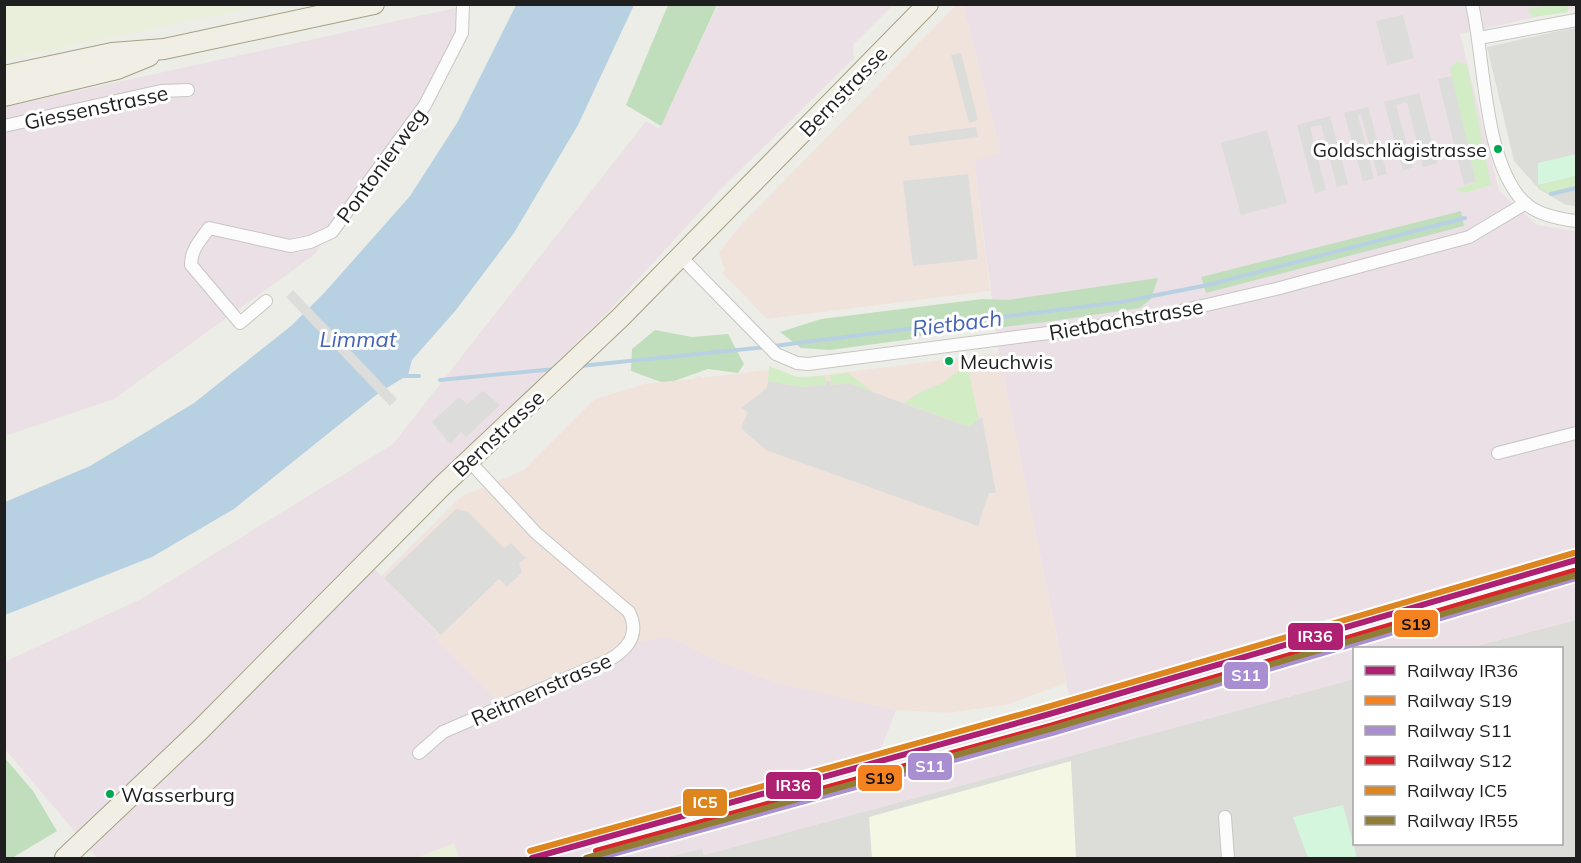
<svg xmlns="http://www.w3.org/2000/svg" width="1581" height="863" font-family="Mulish,sans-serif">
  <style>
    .residential { fill: #dcdcd9 }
    .commercial { fill: #f0e3dc }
    .industrial { fill: #ebe0e5 }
    .education { fill: #f3f7e3 }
    .farmland { fill: #e9efda }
    .grass { fill: #d2edc5 }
    .forest { fill: #c0debb }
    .park { fill: #d4f6dc }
    .parking { fill: #dcdcda }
    .water { fill: #b8d1e2 }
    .pier { fill: #dddddb }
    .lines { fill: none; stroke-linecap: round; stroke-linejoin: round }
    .stream { stroke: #b8d1e2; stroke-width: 4 }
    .minor-casing { stroke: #c6c6c4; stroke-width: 14 }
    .primary-casing { stroke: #a4a184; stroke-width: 22 }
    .minor { stroke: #fcfcfc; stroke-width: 12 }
    .primary { stroke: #f1efe5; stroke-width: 20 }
    .rail-1-casing { stroke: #fff; stroke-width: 10 }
    .rail-2-casing { stroke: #fff; stroke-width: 10 }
    .rail-3-casing { stroke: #fff; stroke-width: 10 }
    .rail-4-casing { stroke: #fff; stroke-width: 10 }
    .rail-5-casing { stroke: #fff; stroke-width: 10 }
    .rail-6-casing { stroke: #fff; stroke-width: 10 }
    .rail-1 { stroke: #ae2071; stroke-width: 6 }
    .rail-2 { stroke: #f58220; stroke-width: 6 }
    .rail-3 { stroke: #a98ed2; stroke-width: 6 }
    .rail-4 { stroke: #d8242b; stroke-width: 6 }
    .rail-5 { stroke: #dd8620; stroke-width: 6 }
    .rail-6 { stroke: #917e36; stroke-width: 6 }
    .bus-dot { fill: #00a651; stroke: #fff; stroke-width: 2 }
    .labels { text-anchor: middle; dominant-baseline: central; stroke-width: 6; stroke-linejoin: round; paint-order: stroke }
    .bus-label { font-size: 20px; fill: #1f1f1f; stroke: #fff; text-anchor: start }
    .street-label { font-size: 21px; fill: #1f1f1f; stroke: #fff }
    .water-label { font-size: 22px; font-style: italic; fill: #4564b5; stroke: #fff }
    .line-badge { stroke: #fff; stroke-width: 2 }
    .badge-label { font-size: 16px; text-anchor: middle; font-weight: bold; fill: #fff }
    .pale-badge-label { font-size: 16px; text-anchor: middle; font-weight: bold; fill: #111 }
  </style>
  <rect width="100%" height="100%" fill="#edede8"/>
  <g class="residential">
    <polygon points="1576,27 1576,206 1566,205 1539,189 1514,161 1487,47"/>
    <polygon points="1576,620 1576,858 663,858 702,848 704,855 1354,679 1354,844 1562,844 1562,648 1469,648"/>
  </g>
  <g class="commercial">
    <polygon points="956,5 963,5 1001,154 974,161 990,291 767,319 722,273 725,270 719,253 737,229"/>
    <polygon points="999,353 1066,683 1006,705 947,713 896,710 857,703 777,683 717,661 668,636 621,645 608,653 496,700 434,637 438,634 381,576 462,496 524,470 595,399 644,384 695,379 695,377 700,376 701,378 767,370 798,378"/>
  </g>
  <g class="industrial">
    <polygon points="894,4 853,45 854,58 718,192 608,312 360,554 438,634 434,637 496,700 608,653 621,645 668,636 717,661 777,683 896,710 879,754 1070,701 999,353 974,161 1001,153 963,5 1576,5 1576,8 1460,34 1499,191 1537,225 1576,231 1576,620 1469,648 1354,648 1354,679 704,855 702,849 663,858 97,858 5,749 4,662 139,600 393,444 646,121 659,129 718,5"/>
    <polygon points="460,7 460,30 449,59 314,255 114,399 5,436 4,107"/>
  </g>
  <polygon class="education" points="1071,761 1076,858 872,858 869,817"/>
  <g class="farmland">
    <polygon points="4,5 5,4 245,5 243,10 5,59"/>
    <polygon points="454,843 459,858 416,858"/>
  </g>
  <g class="grass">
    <polygon points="1549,5 1567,5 1568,12 1532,17 1528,9"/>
    <polygon points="1457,61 1467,65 1491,185 1465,193 1455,190 1476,182 1450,69"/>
    <polygon points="1576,176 1576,186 1548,193 1538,186"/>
    <polygon points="967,364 979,421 969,427 904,403 924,390 943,383"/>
    <polygon points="769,366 797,377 825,376 827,385 802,387 768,381"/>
    <polygon points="848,373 873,392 848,383 831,385 830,375"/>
  </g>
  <g class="forest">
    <polygon points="668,5 717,5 661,126 626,105"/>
    <polygon points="1461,211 1464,226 1206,293 1201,277"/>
    <polygon points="1158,278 1151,299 1140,308 1053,321 1004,327 986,323 927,334 912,339 830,350 801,348 780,332 821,319 982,299 1007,300"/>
    <polygon points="655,330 692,337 728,334 744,364 738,373 708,369 674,381 661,382 631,371 632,349"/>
    <polygon points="4,757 33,791 57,831 12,858 5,858"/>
  </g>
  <g class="park">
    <polygon points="1576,154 1576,176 1538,185 1538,163"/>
    <polygon points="1343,805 1357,858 1308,858 1293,817"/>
  </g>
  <g class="parking">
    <polygon points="1403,15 1414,58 1387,65 1376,21"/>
    <polygon points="961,53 978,120 969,123 951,55"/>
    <polygon points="1452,76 1476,182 1464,185 1438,79"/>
    <polygon points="1419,93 1437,163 1423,167 1407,102 1396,105 1413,167 1403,171 1384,102"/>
    <polygon points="1368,107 1387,174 1378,176 1361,115 1358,115 1374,179 1363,181 1344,113"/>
    <polygon points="1330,116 1348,184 1337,187 1321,125 1310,127 1326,190 1315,193 1297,125"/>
    <polygon points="976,127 978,137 910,146 908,136"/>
    <polygon points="1267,130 1287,203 1241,215 1221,143"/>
    <polygon points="968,174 978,259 913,266 903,181"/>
    <polygon points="768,381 802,387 826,385 826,381 830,381 831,385 848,383 969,427 982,417 996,493 989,493 978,526 766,450 741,428 748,412 741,408 767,388"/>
    <polygon points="483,391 500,405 466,437 461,432 450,444 432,422 459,397 467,404"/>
    <polygon points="456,509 468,512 504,548 511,543 526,558 519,563 522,572 507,587 499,579 441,635 384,578"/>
  </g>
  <polygon class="water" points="516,5 634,5 578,125 514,233 456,310 412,360 408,375 380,392 234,509 152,557 5,615 5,502 90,466 194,403 291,326 325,292 410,196 457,123"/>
  <polygon class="pier" points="293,290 397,399 390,406 286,297"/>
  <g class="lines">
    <g class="stream">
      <polyline points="1551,194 1576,188"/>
      <polyline points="774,346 1121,302 1208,285 1465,218"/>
      <polyline points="580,366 766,347"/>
      <polyline points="404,376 419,376"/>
      <polyline points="440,380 555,369"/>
    </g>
    <g class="minor-casing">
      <g id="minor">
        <path d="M1472 4C1485 59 1483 163 1525 203 1538 215 1560 219 1576 221"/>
        <polyline points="1479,38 1576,20"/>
        <polyline points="4,126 161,91 188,90"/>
        <polyline points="681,257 776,354 797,363 808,364 1087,328 1172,313 1276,289 1469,237 1526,203"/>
        <path d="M266 301 240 323 191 265C191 249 200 241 209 228L290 246 310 242 332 232 425 105 462 33 463 4"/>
        <polyline points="1498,453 1576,433"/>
        <path d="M419 753 443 732 609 660C628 649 640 634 629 612L536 533 469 461"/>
        <polyline points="1225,817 1228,858"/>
      </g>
    </g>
    <g class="primary-casing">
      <g id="primary">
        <polyline points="4,76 112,53 164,49 374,4"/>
        <polyline points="4,96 117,69 149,56"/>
        <polyline points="65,858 200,730 442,486 620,318 928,4"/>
      </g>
    </g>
    <use href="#minor" class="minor"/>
    <use href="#primary" class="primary"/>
    <g class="rail-1-casing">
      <polyline id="rail-1" points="532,858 1046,715 1576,560"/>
    </g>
    <g class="rail-2-casing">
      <polyline id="rail-2" points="589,858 1050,731 1576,577"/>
    </g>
    <g class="rail-3-casing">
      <polyline id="rail-3" points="598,858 1052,733 1576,578"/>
    </g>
    <g class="rail-4-casing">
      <polyline id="rail-4" points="596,851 1050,726 1574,571"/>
    </g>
    <g class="rail-5-casing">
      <polyline id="rail-5" points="530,851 1044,708 1574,553"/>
    </g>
    <g class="rail-6-casing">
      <polyline id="rail-6" points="586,858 1050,729 1576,575"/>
    </g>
    <use href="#rail-1" class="rail-1"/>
    <use href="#rail-2" class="rail-2"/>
    <use href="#rail-3" class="rail-3"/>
    <use href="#rail-4" class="rail-4"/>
    <use href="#rail-5" class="rail-5"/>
    <use href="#rail-6" class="rail-6"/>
  </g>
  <g class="bus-dot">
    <circle cx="1498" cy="149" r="5"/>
    <circle cx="949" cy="361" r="5"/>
    <circle cx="110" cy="794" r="5"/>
  </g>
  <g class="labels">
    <g class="bus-label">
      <text x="1487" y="149" text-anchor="end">Goldschlägistrasse</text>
      <text x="960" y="361">Meuchwis</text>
      <text x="121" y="794">Wasserburg</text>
    </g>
    <g class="street-label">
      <text transform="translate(843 91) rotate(-46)">Bernstrasse</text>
      <text transform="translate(96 107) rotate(-12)">Giessenstrasse</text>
      <text transform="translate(381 165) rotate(-54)">Pontonierweg</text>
      <text transform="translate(1126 319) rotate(-10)">Rietbachstrasse</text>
      <text transform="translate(498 433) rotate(-43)">Bernstrasse</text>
      <text transform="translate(541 689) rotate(-24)">Reitmenstrasse</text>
    </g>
    <g class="water-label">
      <text transform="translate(957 323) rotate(-7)">Rietbach</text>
      <text x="358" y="339">Limmat</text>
    </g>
  </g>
  <g class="line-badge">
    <rect x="1393" y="609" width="46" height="29" rx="6" fill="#f58220"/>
    <rect x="1287" y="622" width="57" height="29" rx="6" fill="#ae2071"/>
    <rect x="1223" y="661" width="46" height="29" rx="6" fill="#a98ed2"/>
    <rect x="907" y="752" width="46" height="29" rx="6" fill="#a98ed2"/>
    <rect x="857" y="764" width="46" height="28" rx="6" fill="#f58220"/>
    <rect x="765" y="771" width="57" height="29" rx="6" fill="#ae2071"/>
    <rect x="682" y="788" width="46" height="29" rx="6" fill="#dd8620"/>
  </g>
  <g class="badge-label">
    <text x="1315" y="642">IR36</text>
    <text x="1246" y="681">S11</text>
    <text x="930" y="772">S11</text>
    <text x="793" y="791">IR36</text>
    <text x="705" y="808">IC5</text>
  </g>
  <g class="pale-badge-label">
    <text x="1416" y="630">S19</text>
    <text x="880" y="784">S19</text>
  </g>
  <rect width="1581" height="863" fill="none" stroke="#1f1f1f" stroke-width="12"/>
  <rect x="1353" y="647" width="210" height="198" fill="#ffffff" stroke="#a5a5a5" stroke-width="1.5"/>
  <rect x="1365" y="666" width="30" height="9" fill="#ae2071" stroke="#a5a5a5" stroke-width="1.5"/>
  <text x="1407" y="677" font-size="18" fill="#1f1f1f">Railway IR36</text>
  <rect x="1365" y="696" width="30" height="9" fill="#f58220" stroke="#a5a5a5" stroke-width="1.5"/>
  <text x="1407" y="707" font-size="18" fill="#1f1f1f">Railway S19</text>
  <rect x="1365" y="726" width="30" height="9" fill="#a98ed2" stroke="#a5a5a5" stroke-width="1.5"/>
  <text x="1407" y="737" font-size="18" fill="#1f1f1f">Railway S11</text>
  <rect x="1365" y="756" width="30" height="9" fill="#d8242b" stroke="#a5a5a5" stroke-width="1.5"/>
  <text x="1407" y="767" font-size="18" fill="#1f1f1f">Railway S12</text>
  <rect x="1365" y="786" width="30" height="9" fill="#dd8620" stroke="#a5a5a5" stroke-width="1.5"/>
  <text x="1407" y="797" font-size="18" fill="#1f1f1f">Railway IC5</text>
  <rect x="1365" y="816" width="30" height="9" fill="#917e36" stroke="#a5a5a5" stroke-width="1.5"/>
  <text x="1407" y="827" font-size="18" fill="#1f1f1f">Railway IR55</text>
</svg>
